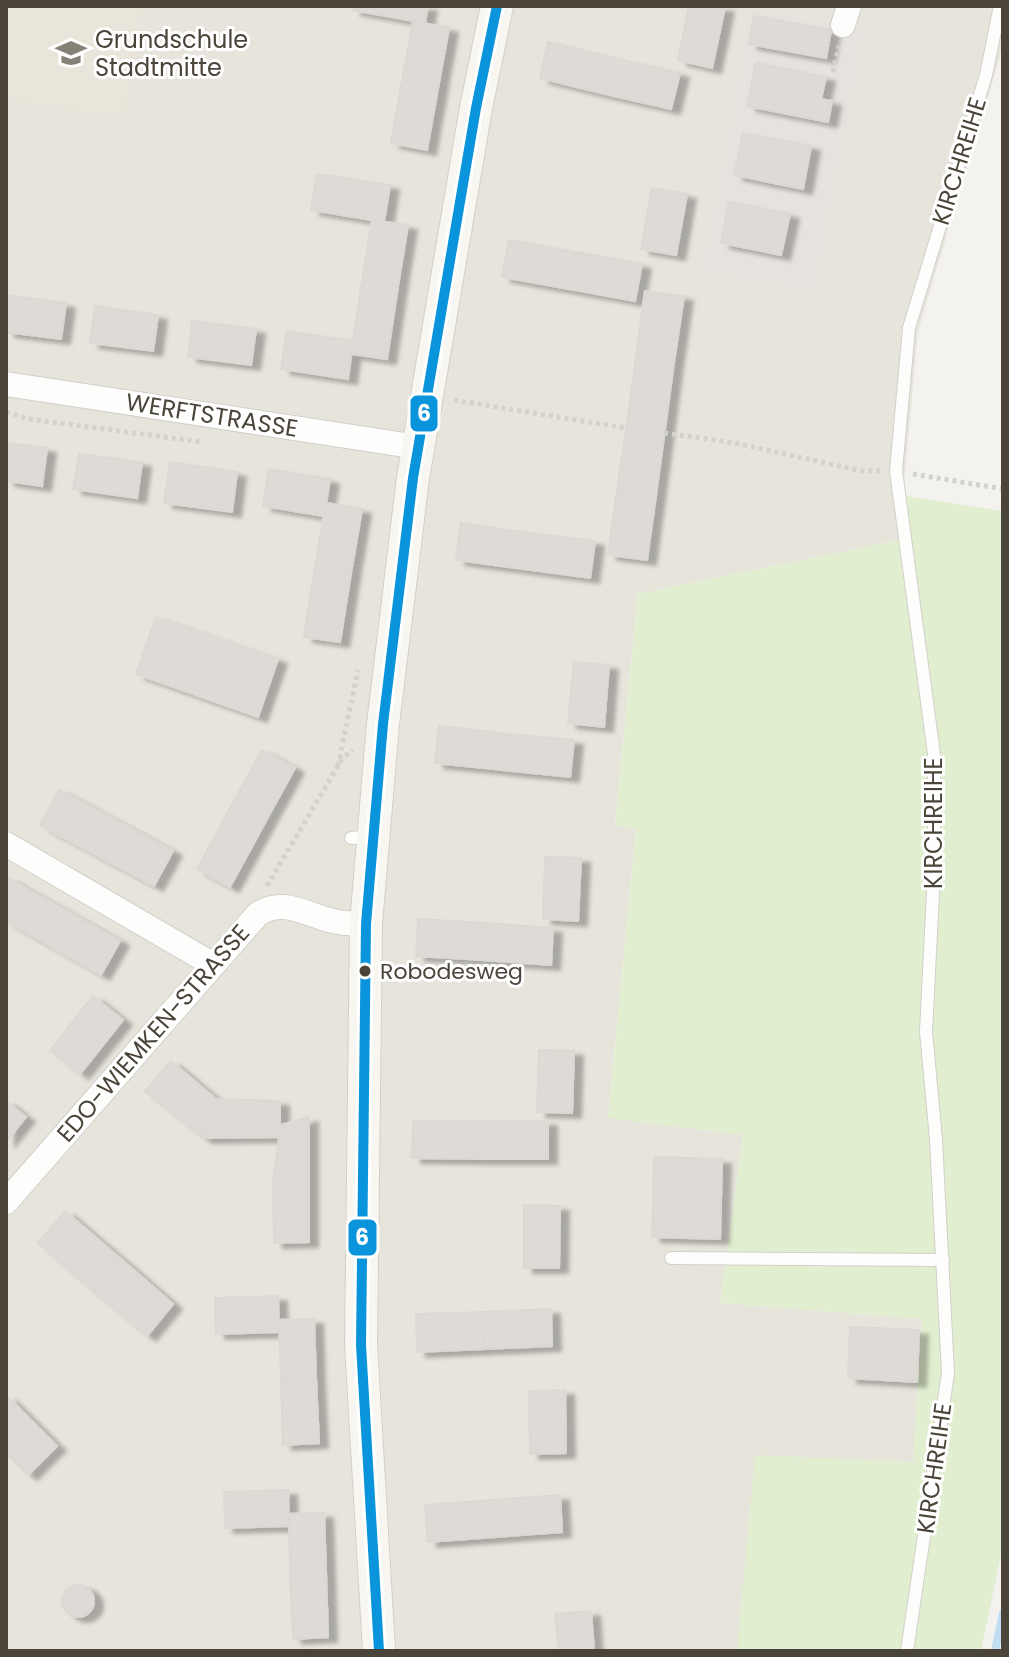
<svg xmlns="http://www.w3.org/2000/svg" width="1009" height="1657" font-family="Poppins,sans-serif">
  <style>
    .residential { fill: #e7e4dc }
    .industrial { fill: #e6e2de }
    .education { fill: #eae5da }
    .green { fill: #e1eecf }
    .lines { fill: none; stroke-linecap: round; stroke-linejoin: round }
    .stream { stroke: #c0ddf1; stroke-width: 8 }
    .building { fill: #dedbd6; stroke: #dcd9d4; stroke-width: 2; filter: url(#shadow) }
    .lane-casing { stroke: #d2d0cb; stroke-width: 14 }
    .street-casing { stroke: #d2d0cb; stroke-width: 26 }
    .secondary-casing { stroke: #d3cfc5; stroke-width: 34 }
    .path { stroke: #d3d2cc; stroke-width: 5; stroke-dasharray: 4 4; stroke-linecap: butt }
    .lane { stroke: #fdfdfc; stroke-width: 12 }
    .street { stroke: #fdfdfc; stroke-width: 24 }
    .secondary { stroke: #f7f6f1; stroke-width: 32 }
    .bus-1-casing { stroke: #fff; stroke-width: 16 }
    .bus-1 { stroke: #0994dc; stroke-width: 10 }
    .bus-dot { fill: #4b4439; stroke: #fff; stroke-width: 3 }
    .labels { text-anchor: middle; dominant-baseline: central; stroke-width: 6; stroke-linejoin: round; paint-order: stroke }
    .bus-label { font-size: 22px; fill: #4b4439; stroke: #fff; text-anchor: start }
    .poi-label { font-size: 24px; fill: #4b4439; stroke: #fff; text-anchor: start }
    .street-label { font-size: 24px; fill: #4b4439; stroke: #fff }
    .line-badge { stroke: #fff; stroke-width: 3 }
    .badge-label { font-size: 22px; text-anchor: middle; font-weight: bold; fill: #fff }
  </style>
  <defs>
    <filter id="shadow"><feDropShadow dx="9" dy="5" stdDeviation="2" flood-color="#0004"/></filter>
  </defs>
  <rect width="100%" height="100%" fill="#f4f2ee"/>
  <polygon class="residential" points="6,6 1003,6 1003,42 998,64 918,331 899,540 638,594 615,824 636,829 608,1117 743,1135 720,1303 922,1319 913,1462 737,1651 6,1651"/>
  <polygon class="industrial" points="752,9 865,30 815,293 701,271"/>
  <polygon class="education" points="6,6 143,6 124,118 6,100"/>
  <polygon class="green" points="905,496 1003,511 1003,1545 981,1651 737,1651 755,1455 913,1462 922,1319 720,1303 743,1135 608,1118 636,829 615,825 638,594 899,540"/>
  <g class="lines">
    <polyline class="stream" points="995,1651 1003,1613"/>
  </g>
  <g class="building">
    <polygon points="353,6 428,6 425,23 352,10"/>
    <polygon points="689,6 725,7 712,68 678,60"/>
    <polygon points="754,16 831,30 826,58 749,44"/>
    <polygon points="413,21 449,28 438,88 402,81"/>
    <polygon points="548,42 614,58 605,94 540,78"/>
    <polygon points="614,58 680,73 671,109 605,94"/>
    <polygon points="756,63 826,77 821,99 832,101 828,122 747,106"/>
    <polygon points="402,81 438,88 427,150 391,143"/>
    <polygon points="743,133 811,146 803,189 734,175"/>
    <polygon points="317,174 390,185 384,222 311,210"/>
    <polygon points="652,188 687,194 676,255 641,249"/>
    <polygon points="729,202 790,214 781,255 721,243"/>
    <polygon points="372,220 408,225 398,286 362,281"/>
    <polygon points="509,240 576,252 569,289 502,277"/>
    <polygon points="576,252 642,264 635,301 569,289"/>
    <polygon points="362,281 398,286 387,359 351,354"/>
    <polygon points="645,291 684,296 674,362 636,356"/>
    <polygon points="6,295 66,303 61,339 6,332"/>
    <polygon points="95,306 158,315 153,351 90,343"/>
    <polygon points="192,321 256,329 251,365 188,357"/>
    <polygon points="287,331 353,341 348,379 281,369"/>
    <polygon points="636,356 674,362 665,429 627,424"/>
    <polygon points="627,424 665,429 656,495 617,490"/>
    <polygon points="6,443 47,448 42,486 6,481"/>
    <polygon points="79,454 142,462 137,498 73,489"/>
    <polygon points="170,462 237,472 232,512 164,503"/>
    <polygon points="269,469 330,479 324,516 263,506"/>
    <polygon points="617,490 656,495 647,560 608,555"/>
    <polygon points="326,503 362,509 351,573 315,567"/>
    <polygon points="461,523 528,533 523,569 456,560"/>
    <polygon points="528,533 595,541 590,578 523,569"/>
    <polygon points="315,567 351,573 340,642 304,637"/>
    <polygon points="156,617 278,659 258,717 136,674"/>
    <polygon points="574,662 609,665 604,727 568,723"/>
    <polygon points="439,726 507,734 503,770 435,763"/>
    <polygon points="507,734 574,740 570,777 503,770"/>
    <polygon points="262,750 295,768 261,830 228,812"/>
    <polygon points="59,790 173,851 154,886 40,825"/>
    <polygon points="228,812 261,830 230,887 197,869"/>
    <polygon points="545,857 581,858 578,921 543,919"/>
    <polygon points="8,878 120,941 101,975 6,921"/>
    <polygon points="418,919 486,923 483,960 416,956"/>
    <polygon points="486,923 553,928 551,965 483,960"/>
    <polygon points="93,996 123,1020 80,1074 50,1050"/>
    <polygon points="539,1050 574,1051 572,1113 537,1112"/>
    <polygon points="171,1061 216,1099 204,1138 145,1091"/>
    <polygon points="216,1099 280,1101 280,1137 204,1138"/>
    <polygon points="6,1101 26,1117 6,1142"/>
    <polygon points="309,1117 309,1181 273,1181 281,1125"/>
    <polygon points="413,1121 480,1121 480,1159 412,1158"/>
    <rect x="480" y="1121" width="68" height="38"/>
    <polygon points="654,1157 722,1159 720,1239 652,1237"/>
    <polygon points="273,1181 309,1181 309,1242 274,1243"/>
    <polygon points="524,1205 560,1206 559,1268 524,1268"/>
    <polygon points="65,1211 120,1258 92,1290 38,1243"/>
    <polygon points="120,1258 173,1304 147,1336 92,1290"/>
    <polygon points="278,1296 279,1332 216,1334 215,1298"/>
    <polygon points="551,1309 552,1346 484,1349 483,1312"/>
    <polygon points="483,1312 484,1349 417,1352 416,1314"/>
    <polygon points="314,1319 316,1379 281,1380 279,1320"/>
    <polygon points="850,1327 919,1330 917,1382 848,1378"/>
    <polygon points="316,1379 319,1443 283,1445 281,1380"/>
    <polygon points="565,1390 566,1453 530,1454 529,1391"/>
    <polygon points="7,1396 57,1446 28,1475 6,1453"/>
    <polygon points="288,1490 289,1526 225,1528 224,1492"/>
    <polygon points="560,1495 562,1532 495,1537 492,1500"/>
    <polygon points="492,1500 495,1537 428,1542 425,1505"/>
    <polygon points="324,1513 326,1573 290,1574 289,1514"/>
    <polygon points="326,1573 328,1637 293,1639 290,1574"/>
    <circle cx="78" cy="1601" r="16"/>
    <polygon points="591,1611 594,1651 559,1651 555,1614"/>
  </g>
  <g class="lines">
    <g class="lane-casing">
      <g id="lane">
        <polyline points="351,838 373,836"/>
        <polyline points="671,1258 943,1260"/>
        <polyline points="907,1651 948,1373 936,1140 926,1031 934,873 934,754 896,471 909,328 986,75 1000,6"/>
      </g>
    </g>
    <g class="street-casing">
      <g id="street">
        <polyline points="843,25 849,6"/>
        <polyline points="6,384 418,447"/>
        <polyline points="6,844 212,964"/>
        <path d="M6 1202 258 914C284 897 306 915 333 921 343 924 355 923 366 924"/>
      </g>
    </g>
    <g class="secondary-casing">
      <polyline id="secondary" points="379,1651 361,1345 366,924 383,724 413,478 476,108 497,6"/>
    </g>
    <g class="path">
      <polyline points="833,72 839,46"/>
      <polyline points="454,400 626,428"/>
      <polyline points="6,412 29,419 202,442"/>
      <polyline points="664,433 735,443 862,471 880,471"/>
      <polyline points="913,474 1003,489"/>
      <polyline points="338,766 358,670"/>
      <polyline points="267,886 342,759 353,750"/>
    </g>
    <use href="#lane" class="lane"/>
    <use href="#street" class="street"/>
    <use href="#secondary" class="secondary"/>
    <g class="bus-1-casing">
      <polyline id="bus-1" points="379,1651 361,1345 366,924 383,724 413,478 476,108 497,6"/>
    </g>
    <use href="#bus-1" class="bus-1"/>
  </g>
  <defs>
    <g id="school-bare" transform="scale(2.4)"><path d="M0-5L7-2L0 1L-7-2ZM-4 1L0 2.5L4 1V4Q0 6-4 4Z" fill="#868178" stroke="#fff" stroke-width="2.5" paint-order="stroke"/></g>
  </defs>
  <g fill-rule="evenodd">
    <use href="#school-bare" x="71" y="53"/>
  </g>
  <circle class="bus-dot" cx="365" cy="971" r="7"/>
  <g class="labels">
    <g class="bus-label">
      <text x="380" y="971">Robodesweg</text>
    </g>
    <g class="poi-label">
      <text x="95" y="39">Grundschule<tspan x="95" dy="28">Stadtmitte</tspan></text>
    </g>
    <g class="street-label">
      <text transform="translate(959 161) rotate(-73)">KIRCHREIHE</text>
      <text transform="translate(212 415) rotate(9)">WERFTSTRASSE</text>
      <text transform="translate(933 823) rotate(-90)">KIRCHREIHE</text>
      <text transform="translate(153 1033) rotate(-49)">EDO-WIEMKEN-STRASSE</text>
      <text transform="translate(934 1468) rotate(-82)">KIRCHREIHE</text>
    </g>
  </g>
  <g class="line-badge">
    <rect x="409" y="394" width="30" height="39" rx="8" fill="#0994dc"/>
    <rect x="347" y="1218" width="31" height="39" rx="8" fill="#0994dc"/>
  </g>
  <g class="badge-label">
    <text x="424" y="421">6</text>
    <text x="362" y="1245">6</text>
  </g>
  <rect width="1009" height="1657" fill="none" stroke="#4b4439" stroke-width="16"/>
</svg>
